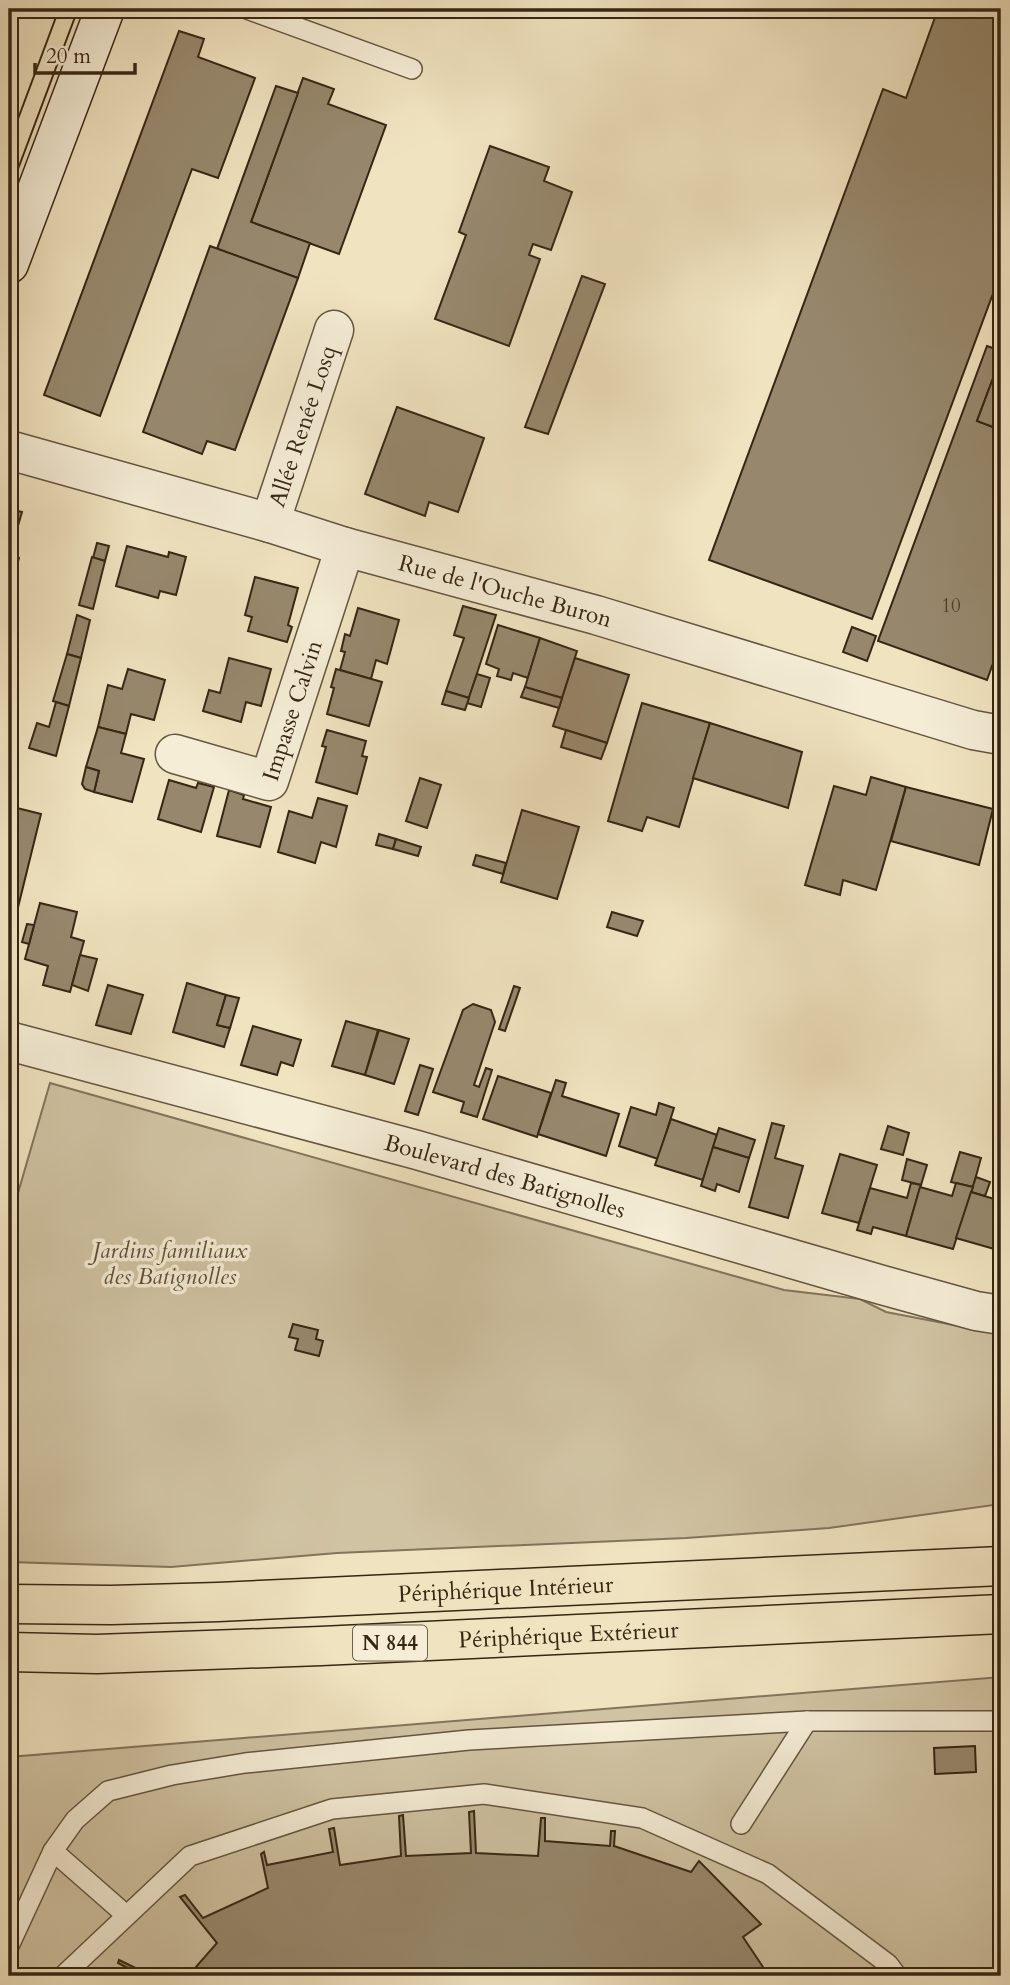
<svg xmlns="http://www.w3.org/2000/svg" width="1010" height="1985" font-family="Cardo,serif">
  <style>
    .green { fill: #d0c3a3; stroke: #83745c; stroke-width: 2 }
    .building { fill: #97886d; stroke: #362614; stroke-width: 2 }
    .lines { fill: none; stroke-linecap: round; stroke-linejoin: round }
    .lane-casing { stroke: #64553f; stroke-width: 22 }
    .street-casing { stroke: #64553f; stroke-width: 41 }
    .secondary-casing { stroke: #362614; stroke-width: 41 }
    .highway-casing { stroke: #362614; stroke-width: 41 }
    .lane { stroke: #f5edd6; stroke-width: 19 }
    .street { stroke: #f5edd6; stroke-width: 38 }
    .secondary { stroke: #f5edd6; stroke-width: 38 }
    .highway { stroke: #f0e3c0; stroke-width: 38 }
    .tram { stroke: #362614; stroke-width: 2 }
    .labels { text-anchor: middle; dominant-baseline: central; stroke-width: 7; stroke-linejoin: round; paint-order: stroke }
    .number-label { font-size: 19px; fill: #4e3e2a }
    .shield { fill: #f5edd6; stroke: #6f624e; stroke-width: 2 }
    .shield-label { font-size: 21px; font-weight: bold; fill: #362614 }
    .street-label { font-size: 23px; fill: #362614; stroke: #f5edd6 }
    .park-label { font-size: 23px; font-style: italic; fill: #5c4d38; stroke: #f5edd6 }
  </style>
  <rect width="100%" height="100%" fill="#f0e3c0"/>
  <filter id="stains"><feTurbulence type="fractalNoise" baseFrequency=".00286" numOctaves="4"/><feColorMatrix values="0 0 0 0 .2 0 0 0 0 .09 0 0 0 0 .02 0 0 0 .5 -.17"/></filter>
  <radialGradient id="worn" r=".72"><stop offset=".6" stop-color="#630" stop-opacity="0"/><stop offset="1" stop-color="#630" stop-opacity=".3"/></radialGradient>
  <g class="green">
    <polygon points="50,1083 784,1290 860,1299 886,1312 1001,1334 1001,1504 829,1528 686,1538 337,1553 171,1567 9,1562 9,1224"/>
    <polygon points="1001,1677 1001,1976 9,1976 9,1757"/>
  </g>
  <g class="building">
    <polygon points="938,9 982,9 1001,21 1001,272 872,619 709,560 883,89 906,98"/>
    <polygon points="179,31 204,39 198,57 255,78 218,178 192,169 100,416 44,395"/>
    <polygon points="303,78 334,89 328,104 386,125 339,254 251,222"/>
    <polygon points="276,86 298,93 251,222 310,243 298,278 217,249"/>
    <polygon points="490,146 549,167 544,181 572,192 551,250 533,244 529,255 540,259 509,346 435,319 466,235 459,232"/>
    <polygon points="210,246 298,278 235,450 207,441 202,454 143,432"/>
    <polygon points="582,276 605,284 548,434 525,427"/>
    <polygon points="987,346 1001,351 1001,357 977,421 1001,430 1001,641 987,680 878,641"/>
    <polygon points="1001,357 1001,430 977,421"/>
    <polygon points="397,407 484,438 458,512 429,502 425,516 365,494"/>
    <polygon points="9,509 22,512 15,536 9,534"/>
    <polygon points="97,543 109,546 105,561 93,558"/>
    <polygon points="127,546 168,557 169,552 186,557 176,595 160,591 158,598 116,586"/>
    <polygon points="9,552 16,554 19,558 11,586 9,586"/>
    <polygon points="92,557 105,561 93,609 79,605"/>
    <polygon points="255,577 298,588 288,625 292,627 287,642 248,631 252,617 245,615"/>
    <polygon points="463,606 496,615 469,698 446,691 464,638 454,635"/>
    <polygon points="358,608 399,620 387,664 376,660 371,679 340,670 345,652 341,651 345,634 350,636"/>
    <polygon points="77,615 90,620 81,658 67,654"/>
    <polygon points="498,625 540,638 528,678 513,673 511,680 497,676 499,669 486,664"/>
    <polygon points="852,627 876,636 867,661 843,652"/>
    <polygon points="540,638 577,651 562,698 525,687"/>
    <polygon points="67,654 81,658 69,706 53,701"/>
    <polygon points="229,658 271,669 261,706 246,702 241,722 203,711 209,690 220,693"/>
    <polygon points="575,658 629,675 607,743 553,726"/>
    <polygon points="128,669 165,680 154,720 131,714 126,734 98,727 108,685 122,689"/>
    <polygon points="336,669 382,682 369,726 327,714 334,688 331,687"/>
    <polygon points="477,674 490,678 481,707 467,703"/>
    <polygon points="525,687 562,698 559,708 521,697"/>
    <polygon points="446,691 469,698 465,710 442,704"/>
    <polygon points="56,702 69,706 56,756 29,748 37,723 49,727"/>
    <polygon points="642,703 710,723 679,827 647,817 642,831 608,821"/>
    <polygon points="710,723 802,752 788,808 693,778"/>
    <polygon points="98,727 126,734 121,753 144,759 132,802 94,792 99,771 86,767"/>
    <polygon points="327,730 366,741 362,756 367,757 357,794 316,782 326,747 322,746"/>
    <polygon points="566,730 607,743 601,759 561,747"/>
    <polygon points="86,767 99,771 94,792 85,789 82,784"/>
    <polygon points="871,777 906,787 876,890 843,880 840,895 805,885 834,786 866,795"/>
    <polygon points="420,778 441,785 427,828 406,821"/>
    <polygon points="169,780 196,788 198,783 214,787 201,832 158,819"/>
    <polygon points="906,787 993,809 979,865 891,841"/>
    <polygon points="229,790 244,795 243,799 271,807 260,847 217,836"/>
    <polygon points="318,798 347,806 336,847 321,842 315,863 278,852 289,811 312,818"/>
    <polygon points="9,806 41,814 9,944"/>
    <polygon points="522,810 579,827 557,899 501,882"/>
    <polygon points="379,834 396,839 393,849 376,845"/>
    <polygon points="396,839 421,847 418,856 393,849"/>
    <polygon points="476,855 506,863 503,874 473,865"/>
    <polygon points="40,903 77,912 71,937 84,941 70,992 43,985 48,966 25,959"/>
    <polygon points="612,912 643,921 637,936 607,927"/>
    <polygon points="27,924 34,925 29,944 22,942"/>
    <polygon points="80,955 97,959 88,991 72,985"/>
    <polygon points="187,983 226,995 217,1025 230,1028 224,1047 173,1032"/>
    <polygon points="108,985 143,995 131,1034 96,1025"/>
    <polygon points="514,986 520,988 505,1031 499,1029"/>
    <polygon points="226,995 239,998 230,1028 217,1025"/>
    <polygon points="473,1004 491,1010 495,1022 474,1085 479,1087 486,1068 492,1070 477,1117 461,1112 464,1102 433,1092 463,1010"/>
    <polygon points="346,1021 378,1030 365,1075 332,1066"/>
    <polygon points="253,1026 301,1040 293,1066 281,1062 277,1075 241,1065"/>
    <polygon points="379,1030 409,1039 394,1084 365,1075"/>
    <polygon points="420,1065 433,1069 418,1115 405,1111"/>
    <polygon points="498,1076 551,1093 537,1137 483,1119"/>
    <polygon points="556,1080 566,1083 562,1096 619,1114 606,1156 538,1134"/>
    <polygon points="659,1103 674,1108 658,1159 619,1146 631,1107 656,1115"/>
    <polygon points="671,1119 717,1135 703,1180 655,1165"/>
    <polygon points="772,1123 784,1126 775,1158 803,1166 788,1218 749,1207"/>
    <polygon points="888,1126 909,1133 903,1155 881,1149"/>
    <polygon points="719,1128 755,1140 749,1158 713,1147"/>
    <polygon points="713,1147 749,1158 739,1192 717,1184 715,1191 701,1186"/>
    <polygon points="960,1152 981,1158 973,1187 951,1182"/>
    <polygon points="840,1154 877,1165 859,1223 822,1213"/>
    <polygon points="907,1159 927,1165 921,1185 902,1180"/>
    <polygon points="976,1177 990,1182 985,1196 971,1192"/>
    <polygon points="911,1183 921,1185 906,1236 873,1227 871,1234 857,1230 870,1188 907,1198"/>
    <polygon points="956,1183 973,1187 953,1249 906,1236 920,1187 952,1196"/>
    <polygon points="971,1192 1001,1201 1001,1251 956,1238"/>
    <polygon points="293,1324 318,1330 316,1339 323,1341 319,1356 295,1350 298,1339 289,1337"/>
    <polygon points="975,1746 976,1772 935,1774 934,1748"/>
    <polygon points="474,1811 476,1853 538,1856 541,1818 545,1818 545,1841 610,1846 611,1831 615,1831 614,1846 691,1872 699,1861 761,1924 743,1937 769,1976 573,1976 511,1973 451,1976 188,1976 217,1943 180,1897 185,1895 203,1918 268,1888 261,1854 264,1852 267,1865 333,1852 329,1829 334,1828 340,1865 401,1856 399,1816 403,1815 406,1856 471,1853 469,1812"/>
    <polygon points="119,1960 152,1976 143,1976 118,1963"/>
  </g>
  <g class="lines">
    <g class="lane-casing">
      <g id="lane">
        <polyline points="247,9 412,69"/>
        <polyline points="741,1824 807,1721"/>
        <polyline points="53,1851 126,1915"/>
        <polyline points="9,1946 53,1851 75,1820 108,1791 172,1775 245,1763 469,1740 807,1721 1001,1721"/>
        <polyline points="63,1976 190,1856 332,1809 484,1794 642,1818 768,1874 888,1964 897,1976"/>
      </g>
    </g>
    <g class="street-casing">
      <g id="street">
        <path id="s1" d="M9 450 270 523 345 547 596 615 973 730 1001 735"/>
        <path id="s2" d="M270 523 334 330"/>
        <path id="s3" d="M175 754 269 781 345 547"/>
        <path id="s4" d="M9 1041 417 1150 882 1285 976 1311 1001 1315"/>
      </g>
    </g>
    <g class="secondary-casing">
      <polyline id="secondary" points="9,264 105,9"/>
    </g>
    <g class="highway-casing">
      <g id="highway">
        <path id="s5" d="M9 1604 111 1605 218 1602 1001 1566"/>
        <path id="s6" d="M9 1652 97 1654 321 1646 1001 1614"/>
      </g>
    </g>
    <use href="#lane" class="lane"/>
    <use href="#street" class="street"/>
    <use href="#secondary" class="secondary"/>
    <use href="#highway" class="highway"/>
    <g class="tram">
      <polyline points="9,143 59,9"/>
      <polyline points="9,193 78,9"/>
    </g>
  </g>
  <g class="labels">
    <g class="number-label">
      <text x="951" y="606">10</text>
    </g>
    <rect class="shield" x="353" y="1625.5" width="74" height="35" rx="5"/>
    <g class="shield-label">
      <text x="390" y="1643">N 844</text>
    </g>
    <g class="street-label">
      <text stroke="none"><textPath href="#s2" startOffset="102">Allée Renée Losq</textPath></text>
      <text stroke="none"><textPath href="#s1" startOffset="516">Rue de l'Ouche Buron</textPath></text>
      <text stroke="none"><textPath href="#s3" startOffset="172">Impasse Calvin</textPath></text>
      <text stroke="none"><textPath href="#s4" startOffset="514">Boulevard des Batignolles</textPath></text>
      <text stroke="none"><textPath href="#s5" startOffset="497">Périphérique Intérieur</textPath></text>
      <text stroke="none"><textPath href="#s6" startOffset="560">Périphérique Extérieur</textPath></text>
    </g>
    <g class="park-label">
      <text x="170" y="1250">Jardins familiaux<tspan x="170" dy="26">des Batignolles</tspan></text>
    </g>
  </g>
  <rect width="1010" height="1985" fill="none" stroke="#f0e3c0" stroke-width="35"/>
  <rect x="10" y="10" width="989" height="1964" fill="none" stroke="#362614" stroke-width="3.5"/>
  <rect x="18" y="18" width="975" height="1950" fill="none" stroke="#362614" stroke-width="2"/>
  <path d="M35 63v10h100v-10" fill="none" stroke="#362614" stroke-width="3.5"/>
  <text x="46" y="63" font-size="21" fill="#362614" stroke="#f5edd6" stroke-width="5" paint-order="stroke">20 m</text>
  <rect width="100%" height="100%" filter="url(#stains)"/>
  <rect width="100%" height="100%" fill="url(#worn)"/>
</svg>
